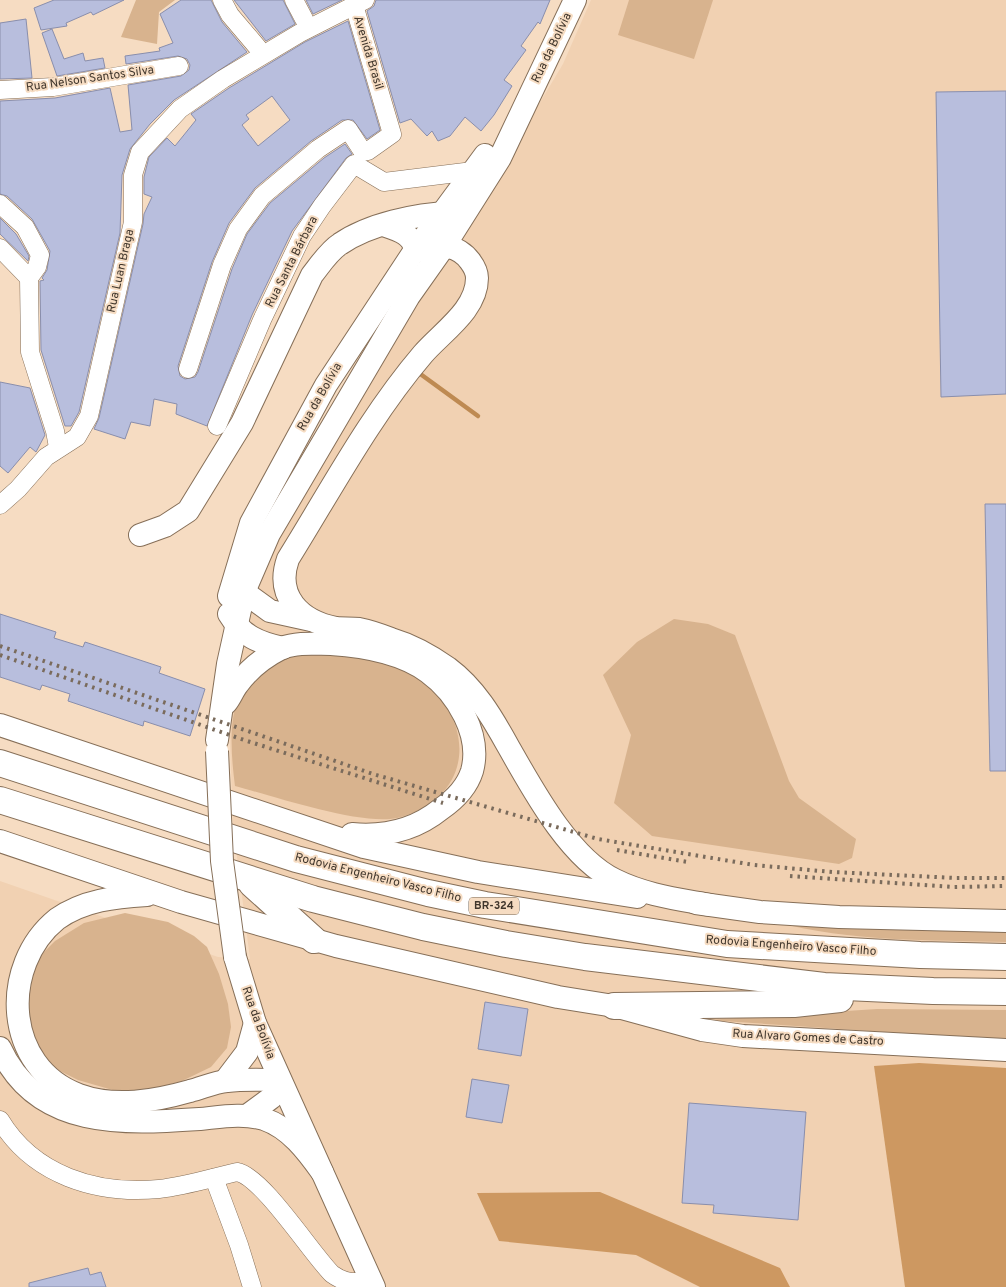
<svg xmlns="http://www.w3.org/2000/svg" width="1006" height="1287" font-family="Overpass,sans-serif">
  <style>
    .built { fill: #f1d1b2 }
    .green { fill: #d8b38e }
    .forest { fill: #cd9861 }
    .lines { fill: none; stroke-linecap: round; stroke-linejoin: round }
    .stream { stroke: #be8a52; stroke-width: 4.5 }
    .building { fill: #b8bedd; stroke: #898eac; fill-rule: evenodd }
    .minor-casing { stroke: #866f58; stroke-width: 19 }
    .major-casing { stroke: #866f58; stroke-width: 24 }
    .highway-casing { stroke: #866f58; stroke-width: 28 }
    .minor { stroke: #fff; stroke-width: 18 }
    .major { stroke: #fff; stroke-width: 22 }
    .highway { stroke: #fff; stroke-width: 26 }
    .rail { stroke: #7a6b5c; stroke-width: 4; stroke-dasharray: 2.5 5; stroke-linecap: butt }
    .major-bridge-casing { stroke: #866f58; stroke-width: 24; stroke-linecap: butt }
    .major-bridge { stroke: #fff; stroke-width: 22 }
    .labels { text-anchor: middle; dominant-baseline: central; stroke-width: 4; stroke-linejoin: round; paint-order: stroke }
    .shield { fill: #f6dcc2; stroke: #776859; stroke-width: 1 }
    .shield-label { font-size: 11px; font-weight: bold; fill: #40362c }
    .street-label { font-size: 12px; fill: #40362c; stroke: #f6dcc2 }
  </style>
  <rect width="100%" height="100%" fill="#f6dcc2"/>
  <polygon class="built" points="591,0 1006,0 1006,1287 0,1287 0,881 218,957 250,959 233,825 229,718 245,621 264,547 494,179 563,64"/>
  <g class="green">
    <polygon points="136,0 175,0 159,12 157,44 121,37"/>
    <polygon points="629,0 713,0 694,59 618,35"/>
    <polygon points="674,619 708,624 735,635 789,781 799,798 856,839 852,858 839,864 652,836 614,803 631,735 603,675 637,642"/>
    <path d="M288 653C328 654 373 652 410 673 477 711 479 798 397 818 361 826 273 796 235 786 231 754 226 706 249 680 258 669 276 661 288 653Z"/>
    <polygon points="125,913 168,922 194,936 207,947 219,974 228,1004 231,1027 227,1048 211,1067 182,1081 148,1090 116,1091 78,1080 52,1067 31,1041 24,1023 30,973 41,955 55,941 84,923"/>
    <path d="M776 922 1006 930V942C930 940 850 942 776 922Z"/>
    <polygon points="877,1009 1006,1010 1006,1040 707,1020"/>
  </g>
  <g class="forest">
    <polygon points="919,1063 1006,1068 1006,1287 905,1287 874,1066"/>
    <polygon points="600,1192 780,1268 790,1287 700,1287 636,1255 499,1241 477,1193"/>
  </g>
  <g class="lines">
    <polyline class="stream" points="419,373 478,416"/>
  </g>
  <g class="building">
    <polygon points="54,0 124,0 93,15 91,12 66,23 67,26 41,30 34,8"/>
    <polygon points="181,0 211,0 222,22 247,52 174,100 150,124 130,149 122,175 120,233 79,412 71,426 65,426 41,350 40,281 44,280 42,278 47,270 50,251 32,219 7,196 0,194 0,101 55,98 110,88 120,132 132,130 128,85 181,76 189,70 190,65 187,59 178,56 126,64 125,56 160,51 159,48 173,43 160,14"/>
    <polygon points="234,0 283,0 295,24 266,41"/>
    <polygon points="306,0 342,0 313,14"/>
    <polygon points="376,0 550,0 540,24 538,22 521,46 526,50 504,80 512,86 494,115 481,131 465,117 450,136 438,141 432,131 427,136 411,119 400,123 367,11 374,6"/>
    <polygon points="26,19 32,78 0,79 0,23"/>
    <path d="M348 21 380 130 367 139 353 120H342L311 141 255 188 229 223 212 262 178 366 180 376 185 379 195 377 198 372 232 269 247 234 270 203 324 158 345 144 352 154 346 158 292 231 252 315 207 426 176 414 177 404 154 399 150 426 131 422 125 439 94 429 99 418 143 224 144 214 152 197 144 194V177L149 157 167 138 175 146 196 120 191 114 229 88 305 42ZM272 96 290 120 258 146 242 125 249 119 246 115Z"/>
    <polygon points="52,29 64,59 83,53 85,61 103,58 105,68 57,76 42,33"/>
    <polygon points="1006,91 1006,394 941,397 936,92"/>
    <polygon points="0,218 16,234 29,256 28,261 0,234"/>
    <polygon points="0,382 30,388 45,435 36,452 30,447 8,473 0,466"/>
    <polygon points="985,504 1006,504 1006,771 990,771"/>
    <polygon points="0,614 56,632 54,638 83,647 85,642 161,667 159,673 205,689 190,736 144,721 143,726 68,701 70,694 42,685 40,690 0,677"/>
    <polygon points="485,1002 528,1009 521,1056 478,1049"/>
    <polygon points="472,1079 509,1085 502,1123 466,1117"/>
    <polygon points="689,1103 806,1112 798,1220 713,1213 714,1205 682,1203"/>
    <polygon points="88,1268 90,1275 101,1272 106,1287 29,1287 29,1283"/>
  </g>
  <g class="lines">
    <g class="minor-casing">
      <g id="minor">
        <polyline points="222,0 230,15 258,48"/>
        <polyline points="294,0 304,19"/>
        <polyline points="0,90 53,87 179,66"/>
        <polyline points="0,204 25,227 40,255 37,267 29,278"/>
        <polyline points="0,248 29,278 30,352 55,431 58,447"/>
        <polyline points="188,369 222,265 238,229 262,196 318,149 348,129 363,152 368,151 392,134 354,5"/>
        <polyline points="217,426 262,320 302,236 322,206 354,164 384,182 473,171"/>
        <polyline points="0,505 18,489 46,457 77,437 89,416 133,222 133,175 140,152 180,109 223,79 300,33 365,0"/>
        <path d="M0 1120C33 1175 96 1195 159 1189 185 1186 211 1178 237 1172 262 1176 311 1253 332 1274 346 1284 355 1283 371 1280"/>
        <polyline points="214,1178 239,1245 252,1287"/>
      </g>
    </g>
    <g class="major-casing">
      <g id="major">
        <path d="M383 225C398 230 413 234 415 250 437 247 455 241 470 261 473 265 477 272 477 278 477 310 442 332 423 354 370 416 331 490 288 559 275 596 300 621 336 628 343 629 351 628 359 629 369 631 381 635 391 639 411 645 431 656 448 668 475 688 492 717 508 746 532 788 569 858 615 880 645 895 678 899 710 905"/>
        <path d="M140 535 165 526 188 511 242 423 312 275C320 265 329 251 340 244 369 224 416 214 451 213"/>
        <polyline points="244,592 270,611 311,620"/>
        <polyline points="229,596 251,523 326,385 415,250 485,155"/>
        <path d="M229 614C242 636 259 643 283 648"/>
        <path d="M226 703C231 697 233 690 238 684 249 669 266 656 282 648 297 642 315 644 331 644 363 646 402 653 428 672 457 693 482 735 472 771 467 787 454 800 441 809 415 830 385 837 352 834"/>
        <polyline points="0,725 364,847 478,872 637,897"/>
        <polyline points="217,740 228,664 244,592 269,534 409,296 445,245 500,158 575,0"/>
        <polyline points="0,841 181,902 336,946 558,997 614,1006 702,1030 743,1036 1006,1050"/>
        <path d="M147 895C115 897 84 900 57 919 0 965 3 1067 79 1095 115 1108 155 1101 190 1091 202 1088 215 1082 227 1081 244 1079 262 1080 280 1080"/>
        <polyline points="696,903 760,912 839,917 1006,921"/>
        <polyline points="235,957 255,1023 374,1287"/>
        <path d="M0 1048C37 1130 125 1124 200 1119 221 1117 243 1113 264 1119 290 1128 307 1151 322 1172"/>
        <polyline points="225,1081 247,1052 255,1023"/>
        <polyline points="248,1115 271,1098 282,1086"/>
      </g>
    </g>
    <g class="highway-casing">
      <g id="highway">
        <polyline points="0,763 296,859 428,893 485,905 727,944 920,955 1006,957"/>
        <polyline points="0,800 313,899 423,927 506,944 585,957 824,986 933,991 1006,992"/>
        <polyline points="252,884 314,940"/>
        <polyline points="614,1006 794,1004 840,999"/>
      </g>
    </g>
    <use href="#minor" class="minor"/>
    <use href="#major" class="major"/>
    <use href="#highway" class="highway"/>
    <g class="rail">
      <polyline points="0,646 373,774 598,839 754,865 832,872 956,878 1006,878"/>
      <polyline points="0,655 244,740 443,803"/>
      <polyline points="617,850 688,862"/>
      <polyline points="790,876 954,887 1006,886"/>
    </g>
    <g class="major-bridge-casing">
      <polyline id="major-bridge" points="217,751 222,861 235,957"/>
    </g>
    <use href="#major-bridge" class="major-bridge"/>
  </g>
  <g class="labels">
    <rect class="shield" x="469" y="897.5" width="50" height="17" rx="4"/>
    <g class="shield-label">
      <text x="494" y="906">BR-324</text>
    </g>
    <g class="street-label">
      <text transform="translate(552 48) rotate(-64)">Rua da Bolívia</text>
      <text transform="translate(368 53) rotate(73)">Avenida Brasil</text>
      <text transform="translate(90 79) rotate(-8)">Rua Nelson Santos Silva</text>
      <text transform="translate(292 262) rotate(-63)">Rua Santa Bárbara</text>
      <text transform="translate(121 271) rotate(-77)">Rua Luan Braga</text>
      <text transform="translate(320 397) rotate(-60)">Rua da Bolívia</text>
      <text transform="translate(378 878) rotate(14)">Rodovia Engenheiro Vasco Filho</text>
      <text transform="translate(791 946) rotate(4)">Rodovia Engenheiro Vasco Filho</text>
      <text transform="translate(258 1023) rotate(70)">Rua da Bolívia</text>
      <text transform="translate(808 1038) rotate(3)">Rua Alvaro Gomes de Castro</text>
    </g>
  </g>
</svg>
